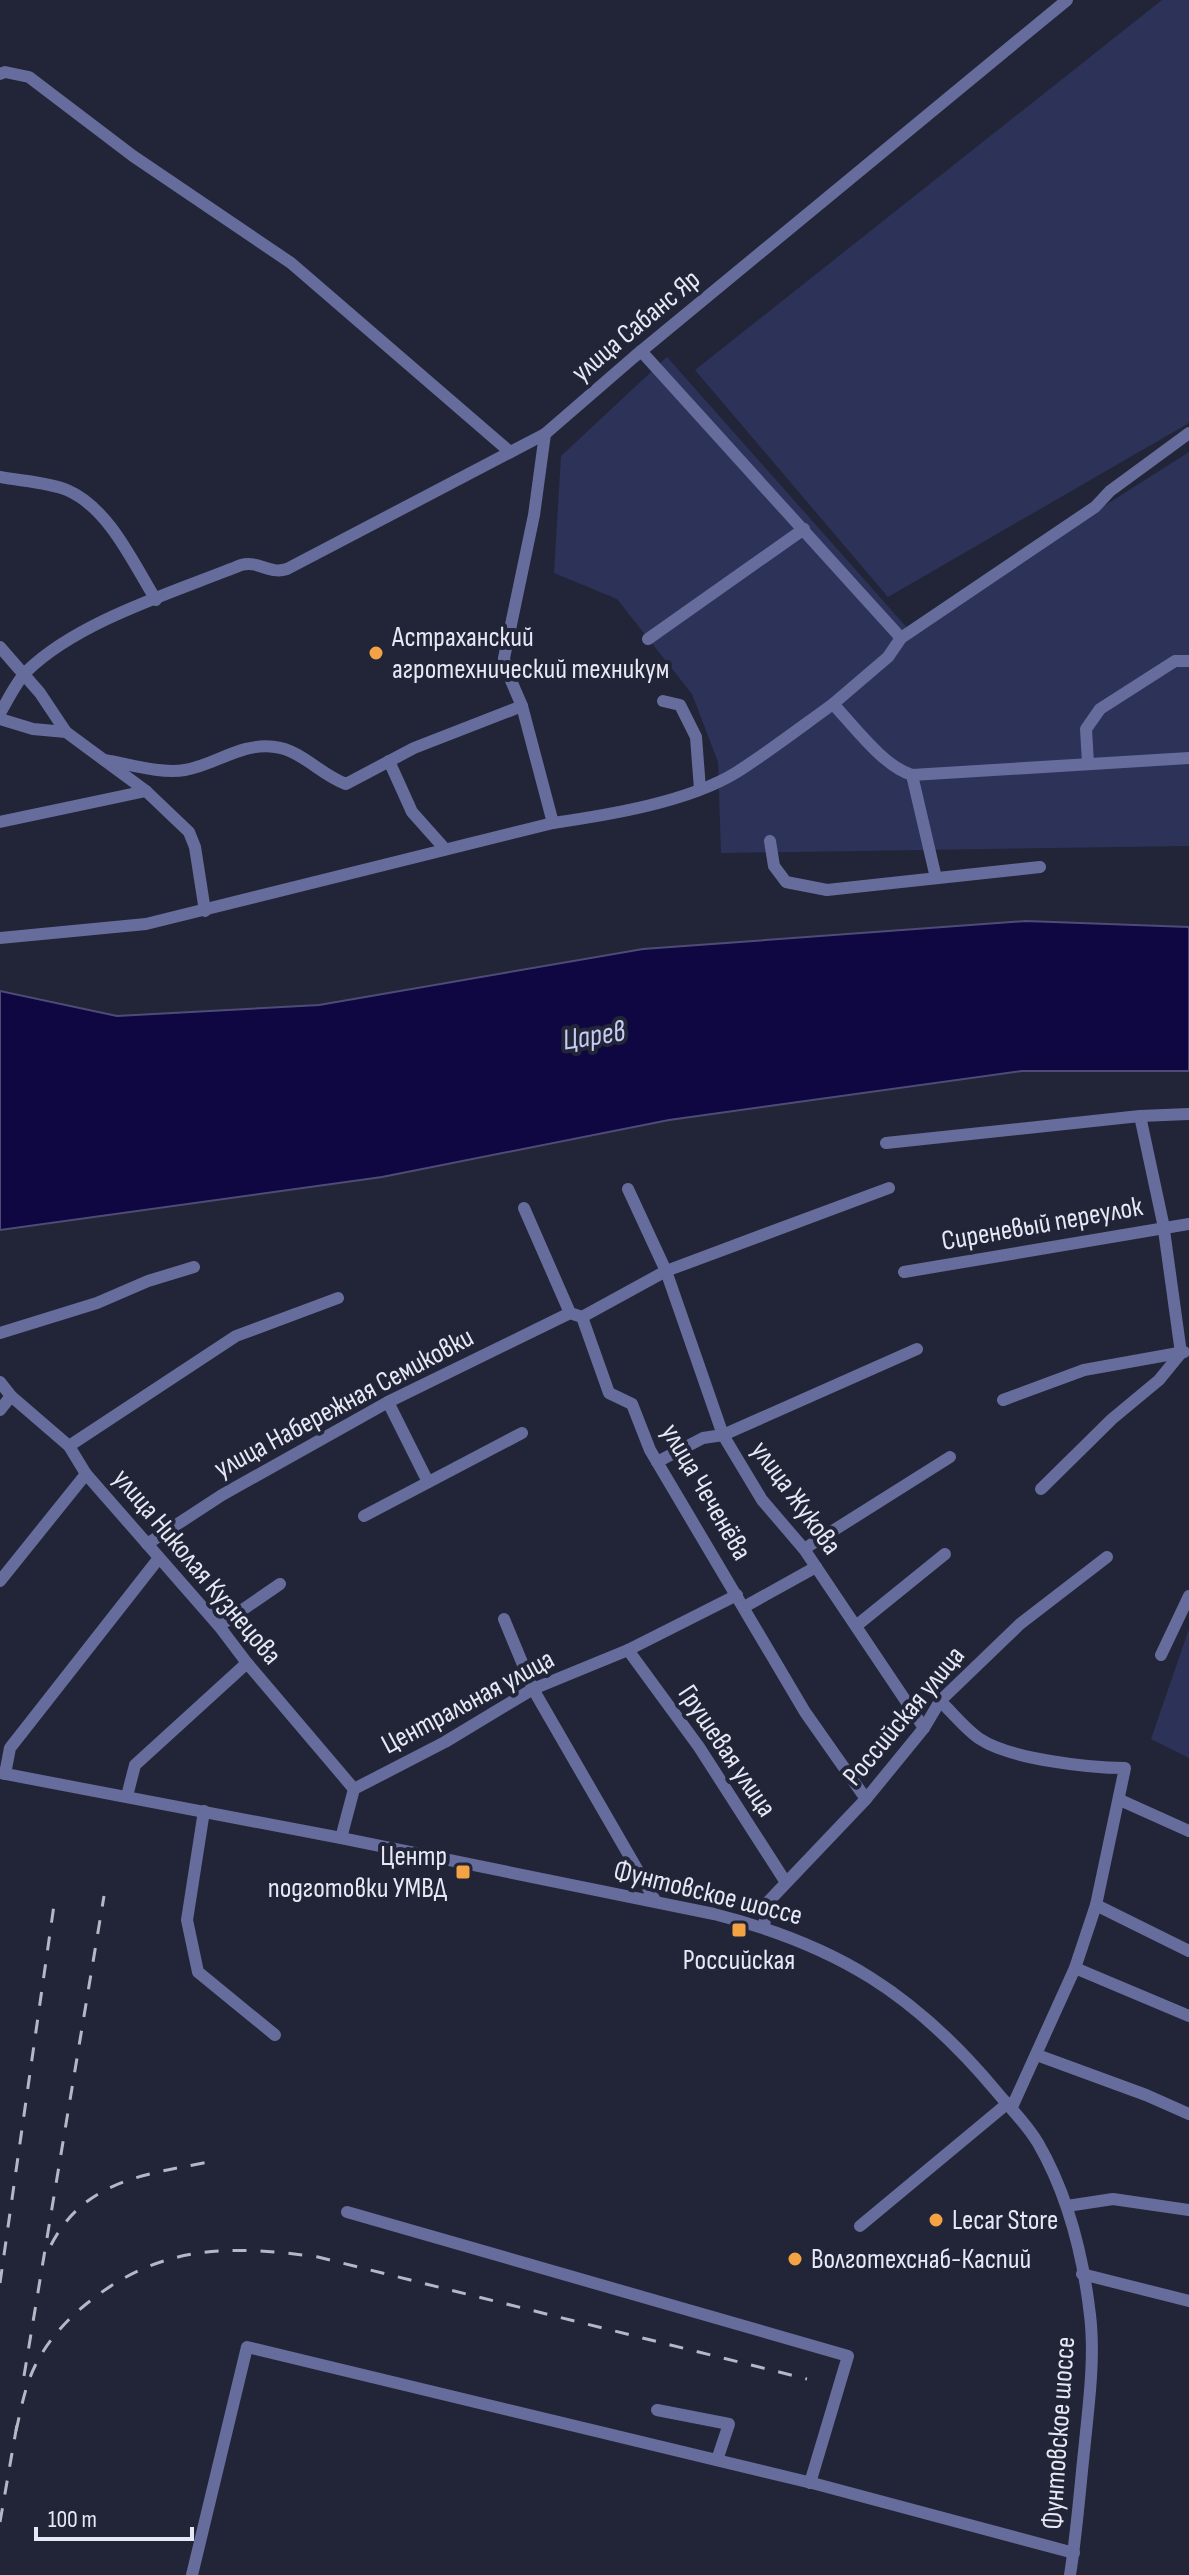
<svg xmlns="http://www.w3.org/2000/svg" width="1189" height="2575" font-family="'Sofia Sans Condensed',sans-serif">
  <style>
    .green { fill: #2d3258 }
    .water { fill: #0e0741; stroke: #4f4b77; stroke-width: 2 }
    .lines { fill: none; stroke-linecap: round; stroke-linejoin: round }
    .minor { stroke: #666d9c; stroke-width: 12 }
    .rail { stroke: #b4b7c5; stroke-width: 3; stroke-dasharray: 14 14; stroke-linecap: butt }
    .poi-dot { fill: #f4a344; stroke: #222537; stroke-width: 3 }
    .labels { text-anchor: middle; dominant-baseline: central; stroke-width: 8; stroke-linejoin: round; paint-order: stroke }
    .street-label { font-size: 28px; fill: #e6e9f5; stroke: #222537 }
    .poi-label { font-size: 28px; fill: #e6e9f5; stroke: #222537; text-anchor: start }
    .water-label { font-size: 30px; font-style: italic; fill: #c6cdf3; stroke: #222537 }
  </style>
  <rect width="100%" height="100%" fill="#222537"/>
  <g class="green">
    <polygon points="1162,0 1189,0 1189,423 888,597 695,370"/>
    <polygon points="667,357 909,630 1189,452 1189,846 721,853 718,762 692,694 617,599 554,573 561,456"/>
    <polygon points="1189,1629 1189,1758 1151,1739"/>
  </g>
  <polygon class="water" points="1026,921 1189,927 1189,1071 1022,1071 669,1120 382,1177 0,1230 0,991 117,1016 319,1005 643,949"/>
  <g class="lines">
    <g class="minor">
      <polyline points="0,74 5,72 29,77 133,156 291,263 510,452"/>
      <polyline points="641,351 901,638"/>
      <path d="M1189 433 1110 491 1095 507 901 638 888 657 833 704C854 726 883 766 912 775L1189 758"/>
      <polyline points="545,434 534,515 504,658 506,669 522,706 553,823"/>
      <path d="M0 477C21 481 47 482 67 490 109 508 133 563 156 600"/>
      <polyline points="648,639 804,529"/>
      <polyline points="0,647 40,693 66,732 146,791 189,832 195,847 205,911"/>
      <polyline points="663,701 680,705 696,737 700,789"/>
      <path d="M0 713C8 700 16 682 27 671 78 621 174 592 241 565 259 560 269 575 287 569L545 434 634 357 1067 0"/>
      <polyline points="0,719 33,729 66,732"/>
      <path d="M104 760C129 764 159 774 185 770 216 765 241 742 275 747 301 750 321 775 346 784L414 748 522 706"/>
      <polyline points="389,761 412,812 445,849"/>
      <polyline points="1088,763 1086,729 1100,709 1175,661 1189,661"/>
      <polyline points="912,775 936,878"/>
      <polyline points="0,822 146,791"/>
      <polyline points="770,841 774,866 786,882 827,890 1040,867"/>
      <path d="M0 938 146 924 553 823C608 815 689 802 737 772 770 751 801 727 833 704"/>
      <polyline points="886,1143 1140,1116 1189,1114"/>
      <polyline points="628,1189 666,1271 723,1435 762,1500 804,1549 924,1728"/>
      <polyline points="524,1208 570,1313 582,1317 609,1393 632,1404 650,1450 805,1712 866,1799"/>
      <polyline points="904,1272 1189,1224"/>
      <polyline points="582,1317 666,1271 889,1188"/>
      <polyline points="0,1333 97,1303 148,1281 194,1267"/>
      <polyline points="0,1382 11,1396 69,1446 86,1474 219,1626 247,1663 354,1789"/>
      <polyline points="1003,1400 1084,1370 1184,1352"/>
      <polyline points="388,1402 428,1482"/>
      <polyline points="0,1410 11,1396"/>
      <polyline points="69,1446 236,1336 338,1298"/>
      <polyline points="657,1462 703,1438 723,1435 917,1349"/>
      <polyline points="1041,1489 1112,1419 1159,1380 1181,1353 1163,1223 1140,1116"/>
      <polyline points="364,1516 522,1433"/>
      <polyline points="147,1544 222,1495 388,1402 570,1313"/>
      <polyline points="804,1549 950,1457"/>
      <polyline points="0,1581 86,1474"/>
      <polyline points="744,1607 816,1567"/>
      <polyline points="504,1619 533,1689 656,1902"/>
      <polyline points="219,1626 280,1584"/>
      <polyline points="856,1626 945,1554"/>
      <polyline points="628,1650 699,1747 785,1881"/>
      <polyline points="1161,1655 1189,1596"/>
      <path d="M940 1701C953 1713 966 1730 980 1739 1010 1759 1089 1768 1125 1768L1096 1905 1075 1968 1012 2107"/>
      <path d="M0 1773 341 1838 714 1914C837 1945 915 1994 996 2091 1010 2108 1026 2123 1038 2143 1068 2195 1083 2255 1090 2315 1095 2357 1089 2401 1085 2442 1080 2487 1077 2531 1070 2575"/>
      <polyline points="5,1774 10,1748 159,1558"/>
      <polyline points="127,1796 135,1765 247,1663"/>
      <polyline points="1120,1800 1189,1831"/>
      <polyline points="204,1811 187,1920 198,1972 275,2035"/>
      <polyline points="341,1838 354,1789 445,1742 533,1689 628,1650 737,1595"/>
      <polyline points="1096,1905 1189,1951"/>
      <polyline points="764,1927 767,1903 866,1799 924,1728 940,1701 1020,1624 1107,1557"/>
      <polyline points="1075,1968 1189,2016"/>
      <polyline points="1037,2055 1146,2095 1189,2114"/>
      <polyline points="1067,2206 1113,2199 1189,2210"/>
      <polyline points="347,2212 848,2356 810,2483"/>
      <polyline points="860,2226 1008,2103"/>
      <polyline points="1082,2274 1189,2301"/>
      <polyline points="657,2410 729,2424 717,2460"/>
      <polyline points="192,2575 247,2347 816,2484 1074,2553"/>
    </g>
    <g class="rail">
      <path d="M51 2245C85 2179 148 2174 214 2161"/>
      <polyline points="0,2283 54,1905"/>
      <polyline points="24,2376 104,1896"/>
      <path d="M16 2431C21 2409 25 2386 35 2366 47 2341 68 2318 90 2301 162 2244 231 2245 318 2257L807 2379"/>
      <polyline points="0,2522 18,2419"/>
    </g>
  </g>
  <g class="poi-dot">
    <circle cx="376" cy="653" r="8"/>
    <rect x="455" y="1864" width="16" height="16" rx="4"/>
    <rect x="731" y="1922" width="16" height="16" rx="4"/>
    <circle cx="936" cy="2220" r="8"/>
    <circle cx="795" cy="2259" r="8"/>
  </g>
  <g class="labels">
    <g class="street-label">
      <text transform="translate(636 326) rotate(-40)">улица Сабанс Яр</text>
      <text transform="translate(1042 1224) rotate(-10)">Сиреневый переулок</text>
      <text transform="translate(344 1403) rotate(-28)">улица Набережная Семиковки</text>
      <text transform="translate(706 1492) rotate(60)">улица Чеченёва</text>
      <text transform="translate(796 1498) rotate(54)">улица Жукова</text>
      <text transform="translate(197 1567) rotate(50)">улица Николая Кузнецова</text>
      <text transform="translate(468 1702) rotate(-28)">Центральная улица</text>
      <text transform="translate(904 1716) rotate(-50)">Российская улица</text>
      <text transform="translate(727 1751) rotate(56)">Грушевая улица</text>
      <text transform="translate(708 1893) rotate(14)">Фунтовское шоссе</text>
      <text transform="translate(1059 2433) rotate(-86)">Фунтовское шоссе</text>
    </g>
    <g class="poi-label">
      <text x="392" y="637">Астраханский<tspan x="392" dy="32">агротехнический техникум</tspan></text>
      <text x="447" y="1856" text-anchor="end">Центр<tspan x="447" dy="32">подготовки УМВД</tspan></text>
      <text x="739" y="1960" text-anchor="middle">Российская</text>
      <text x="952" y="2220">Lecar Store</text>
      <text x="811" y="2259">Волготехснаб-Каспий</text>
    </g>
    <g class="water-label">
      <text transform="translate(594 1036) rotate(-9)">Царев</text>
    </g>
  </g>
  <path d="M36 2527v12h156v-12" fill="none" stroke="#e6e9f5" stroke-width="4"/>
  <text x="48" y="2527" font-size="24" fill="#e6e9f5" stroke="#222537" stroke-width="6" paint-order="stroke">100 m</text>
</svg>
